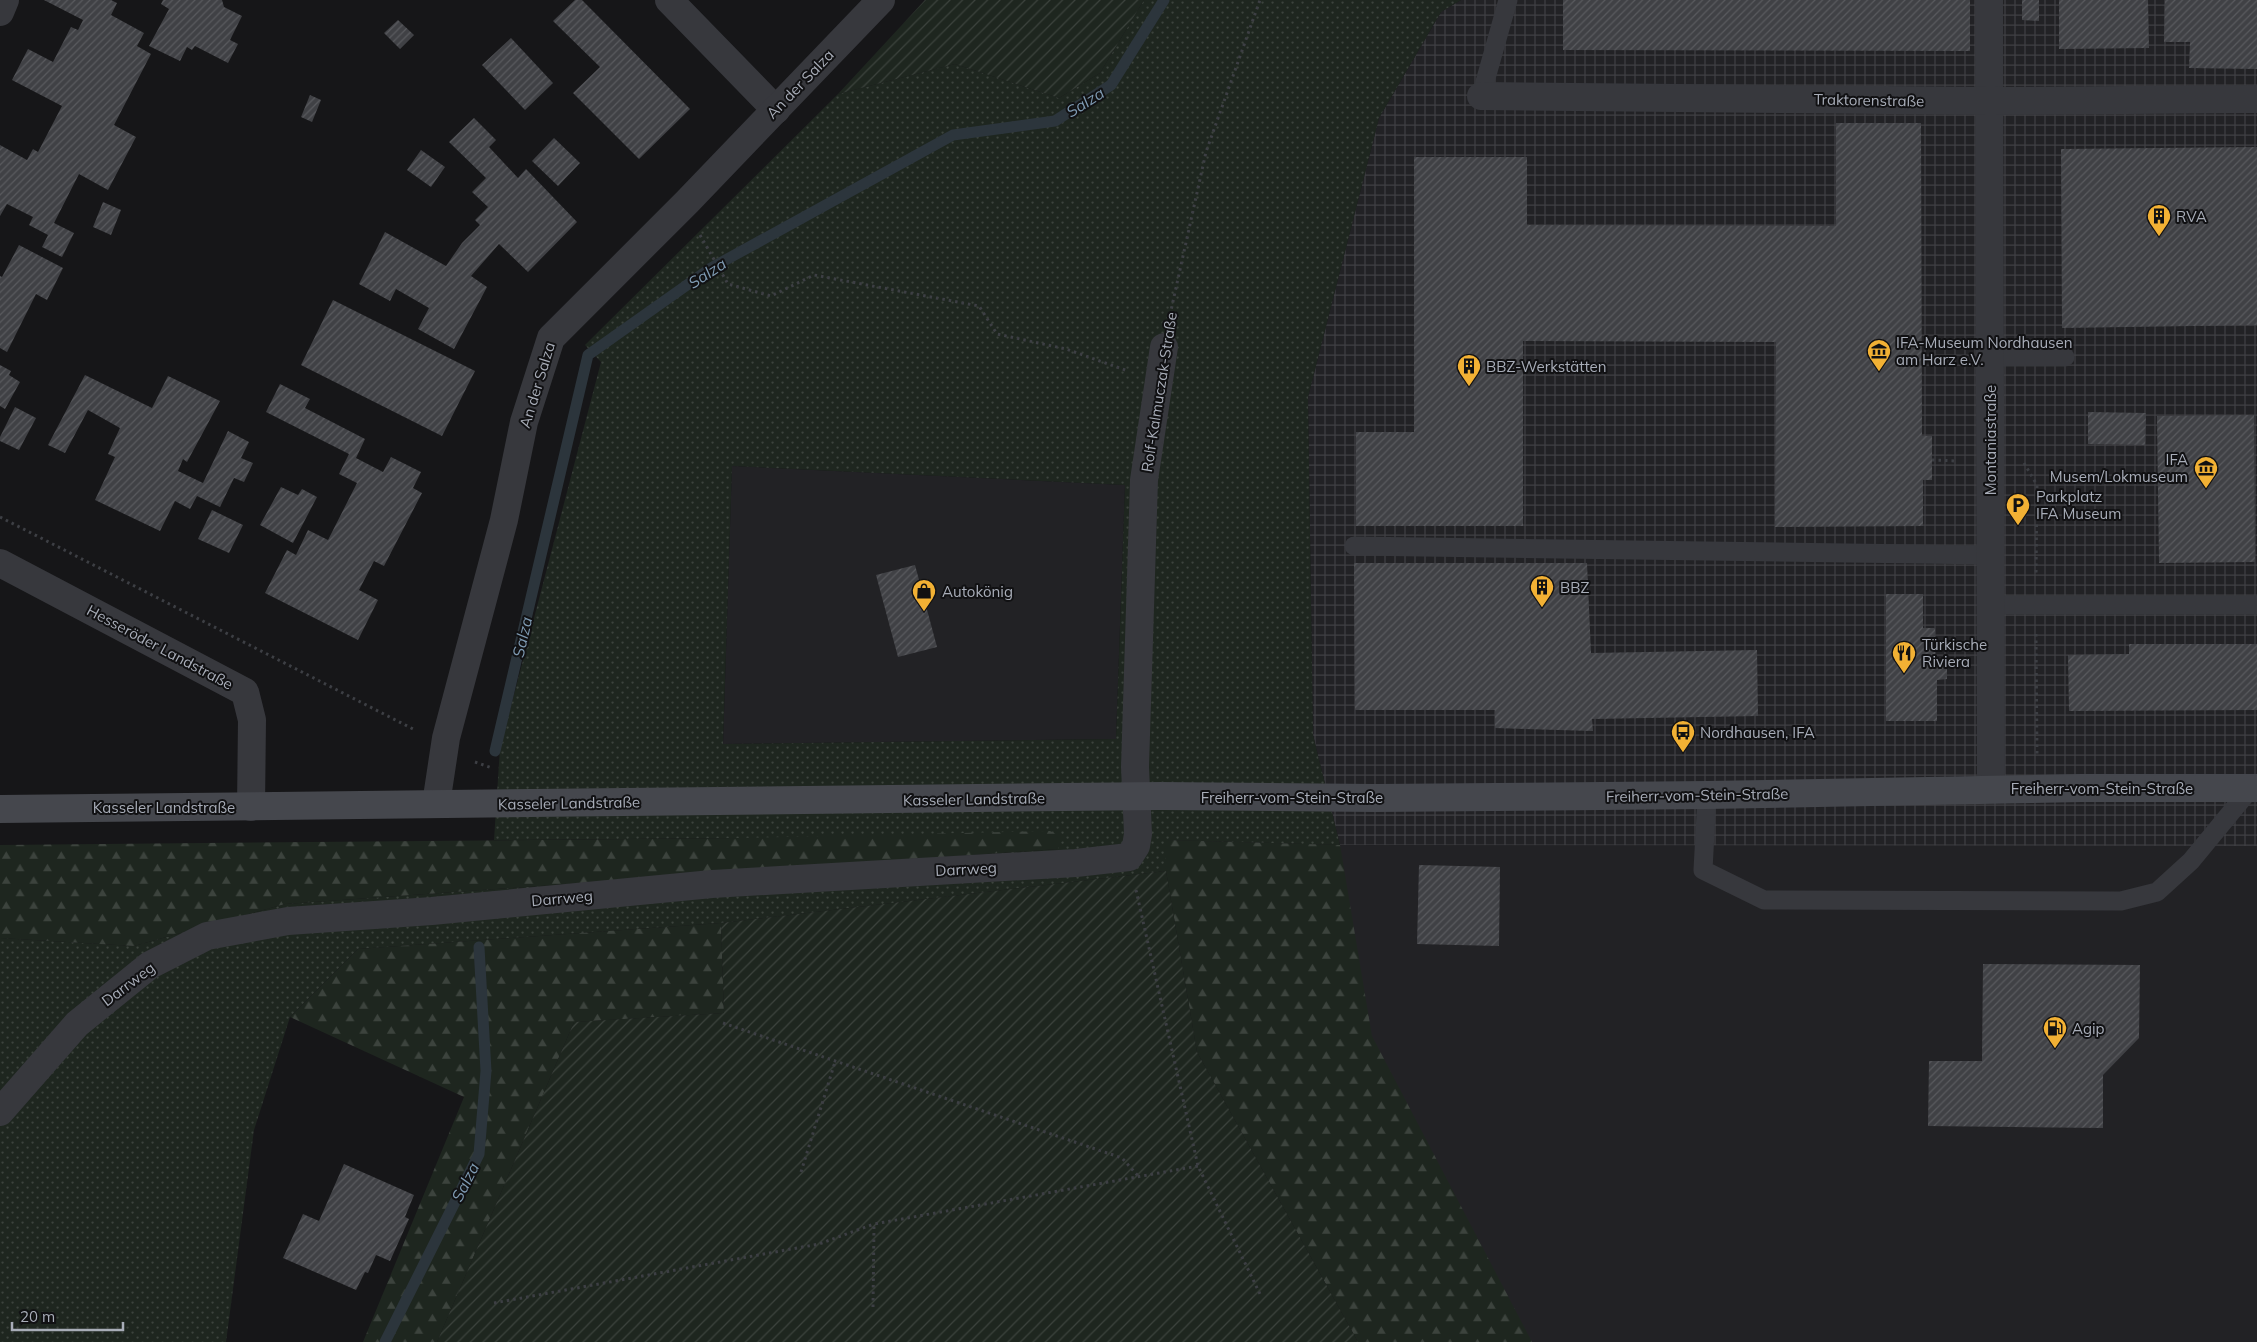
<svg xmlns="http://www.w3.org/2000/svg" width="2257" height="1342" font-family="Mulish,sans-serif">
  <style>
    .built { fill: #222225 }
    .industrial { fill: url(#industrial-grid) }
    .grass { fill: url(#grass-dots); fill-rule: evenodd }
    .forest { fill: url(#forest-firs) }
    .garden { fill: url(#garden-furrows) }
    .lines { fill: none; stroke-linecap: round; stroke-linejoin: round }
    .stream { stroke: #2c353c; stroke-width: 11 }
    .building { fill: url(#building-hatch) }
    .path { stroke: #3d3f44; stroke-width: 3; stroke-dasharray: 2.5 4; stroke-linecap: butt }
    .service { stroke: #37383d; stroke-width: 19 }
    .minor { stroke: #37383d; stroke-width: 28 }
    .secondary { stroke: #45474d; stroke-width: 28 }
    .labels { text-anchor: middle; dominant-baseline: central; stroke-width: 4; stroke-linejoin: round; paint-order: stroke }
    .street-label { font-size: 15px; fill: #a8adb8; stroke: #111113 }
    .poi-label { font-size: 15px; fill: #a8adb8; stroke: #111113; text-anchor: start }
    .water-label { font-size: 16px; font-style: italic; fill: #7f9bb3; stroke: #111113 }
  </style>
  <defs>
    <pattern id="industrial-grid" width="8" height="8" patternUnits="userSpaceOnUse" patternTransform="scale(1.25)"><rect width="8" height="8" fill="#222225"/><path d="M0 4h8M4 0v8" fill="none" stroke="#3f3f43"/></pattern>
    <pattern id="grass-dots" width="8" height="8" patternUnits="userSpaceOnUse" patternTransform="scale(1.25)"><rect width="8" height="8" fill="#1e261f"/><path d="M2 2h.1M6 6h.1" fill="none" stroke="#3c433d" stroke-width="1.8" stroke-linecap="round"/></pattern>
    <pattern id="forest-firs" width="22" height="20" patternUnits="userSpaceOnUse" patternTransform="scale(1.25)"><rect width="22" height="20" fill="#1e261f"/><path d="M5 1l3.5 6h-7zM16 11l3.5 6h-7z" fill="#3c433d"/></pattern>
    <pattern id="garden-furrows" width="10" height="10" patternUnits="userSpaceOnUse" patternTransform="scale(1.25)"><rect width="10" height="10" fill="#1e261f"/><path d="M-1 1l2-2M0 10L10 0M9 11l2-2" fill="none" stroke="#3c433d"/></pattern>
    <pattern id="building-hatch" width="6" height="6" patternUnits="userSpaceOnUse" patternTransform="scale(1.25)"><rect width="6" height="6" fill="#404145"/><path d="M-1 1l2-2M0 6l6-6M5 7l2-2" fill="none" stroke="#595a5e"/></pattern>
  </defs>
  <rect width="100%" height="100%" fill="#161618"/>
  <g class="built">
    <polygon points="732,466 1125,485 1116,739 723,744"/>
    <polygon points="1165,840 1340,845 2257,846 2257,1342 1358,1342 1166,871"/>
  </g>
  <polygon class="industrial" points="1461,0 2257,0 2257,846 1340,845 1313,735 1308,397 1379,118 1441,12"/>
  <path class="grass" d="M1144 0H1461L1441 12 1379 118 1308 397 1313 735 1340 845 1166 840V871L721 923 358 949 290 1017 254 1130 226 1342H0V938L134 946 285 904 1058 849 739 838 494 840 500 748 601 362 585 345 838 94 955 64 1059 98 1100 73ZM732 466 1125 485 1116 739 723 744Z"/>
  <g class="forest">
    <polygon points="1050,831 1063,838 1058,849 285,904 134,946 0,938 0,845 739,838"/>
    <polygon points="1165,840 1340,845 1372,1036 1532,1342 1358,1342 1197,1052 1166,871"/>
    <polygon points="721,923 724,1013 574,1022 437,1342 363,1342 464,1097 290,1017 358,949"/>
  </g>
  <g class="garden">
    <polygon points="925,0 1144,0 1100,73 1059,98 955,64 838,94"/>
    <polygon points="1166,871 1197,1052 1358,1342 437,1342 574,1022 724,1013 721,923"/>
  </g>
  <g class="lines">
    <g class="stream">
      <polyline points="495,751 588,355 711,268 953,135 1055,121 1111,85 1164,0"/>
      <polyline points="385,1342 479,1154 486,1071 479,947"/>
    </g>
  </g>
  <g class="building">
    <polygon points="44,0 111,0 117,3 111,15 144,33 137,46 151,54 114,125 136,137 108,190 79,174 54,223 74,233 62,257 42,247 48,235 29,225 33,217 7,204 0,216 0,145 27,160 33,149 38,152 62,106 12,80 28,49 53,62 71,27 78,30 83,20"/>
    <polygon points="163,0 222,0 224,7 242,16 230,40 238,44 228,63 195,46 192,50 187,47 180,61 149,46 169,9 161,4"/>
    <polygon points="575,0 582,0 690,109 639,159 573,93 600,67 553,21"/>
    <polygon points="1563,0 1970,0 1970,51 1563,50"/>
    <polygon points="2022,0 2039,0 2039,21 2022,20"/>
    <polygon points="2059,0 2148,0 2149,48 2059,49"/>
    <polygon points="2165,0 2257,0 2257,69 2189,68 2190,42 2164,42"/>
    <polygon points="398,20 414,35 400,49 384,33"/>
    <polygon points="511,38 553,83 525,110 482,65"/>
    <polygon points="310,95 321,100 312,122 301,117"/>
    <polygon points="474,118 496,140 489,147 518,178 526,169 577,222 528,272 499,244 471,276 487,287 454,349 418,329 429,308 396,289 390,301 359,284 385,232 446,266 462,243 480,225 475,220 488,207 472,192 486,178 449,142"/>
    <polygon points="1836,123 1921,123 1922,436 1932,436 1932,480 1923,480 1923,526 1775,527 1776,342 1523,341 1523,526 1356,526 1356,432 1414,432 1414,157 1527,157 1527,225 1836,226"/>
    <polygon points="554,138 580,163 558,186 532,161"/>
    <polygon points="2257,147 2257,325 2062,328 2061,149"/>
    <polygon points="421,150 445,167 431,187 407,170"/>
    <polygon points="103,202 121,210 111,235 93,227"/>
    <polygon points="19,245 63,268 47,300 36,294 7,352 0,348 0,276 2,277"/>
    <polygon points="333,300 475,371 442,436 301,365"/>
    <polygon points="0,365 11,371 9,375 20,382 5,409 0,406"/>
    <polygon points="85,375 152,408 168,376 220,401 187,462 183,459 178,471 203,483 228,431 249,442 241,458 253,463 244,482 234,478 220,507 197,496 190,509 175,501 160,531 95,500 115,457 108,454 120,428 88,410 65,453 48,445"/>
    <polygon points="280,384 310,399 305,408 365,439 356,458 383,472 391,457 421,472 413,488 422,493 384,566 374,561 359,590 378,600 358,640 265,593 287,550 296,555 308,530 328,540 357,483 339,474 349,454 266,412"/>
    <polygon points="15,407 36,418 19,450 0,441 0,437"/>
    <polygon points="2088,412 2146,413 2145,445 2088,444"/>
    <polygon points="2254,415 2255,562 2159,563 2157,416"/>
    <polygon points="281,487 298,495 302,489 317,497 293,543 260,525"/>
    <polygon points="212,510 243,525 229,553 198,539"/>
    <polygon points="1354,563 1587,563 1591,653 1757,650 1758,716 1592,719 1593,731 1495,728 1495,710 1355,710"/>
    <polygon points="915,565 937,647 898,657 876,575"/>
    <polygon points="1886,594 1923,594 1923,628 1935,628 1935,665 1947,665 1947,679 1937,680 1937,721 1886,721"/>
    <polygon points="2129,644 2257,644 2257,710 2069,711 2068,655 2129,654"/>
    <polygon points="1419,865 1500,867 1499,946 1417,944"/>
    <polygon points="1983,964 2140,965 2139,1038 2103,1075 2103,1128 1928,1126 1929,1061 1982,1061"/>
    <polygon points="344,1164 414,1195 405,1217 409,1219 390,1261 376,1255 368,1273 365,1272 356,1290 283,1258 303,1214 319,1221"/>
  </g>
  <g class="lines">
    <g class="path">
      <polyline points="700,235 728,284 771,296 814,275 979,306 997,334 1066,349 1128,371"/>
      <polyline points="1170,315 1206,152 1260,0"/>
      <polyline points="1932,460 1957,461"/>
      <polyline points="2024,463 2037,485 2036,576"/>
      <polyline points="0,517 415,730"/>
      <polyline points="2036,634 2037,756"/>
      <polyline points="475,762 492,768"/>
      <polyline points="1136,890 1198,1166 1260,1294"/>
      <polyline points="723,1023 1122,1158 1139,1177"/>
      <polyline points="801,1172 835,1062"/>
      <polyline points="494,1303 819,1244 874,1224"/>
      <polyline points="873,1307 874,1224 1198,1166"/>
    </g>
    <g class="service">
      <polyline points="1481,96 1508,0"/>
      <polyline points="1990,357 2065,357"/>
      <polyline points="1354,546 1989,555"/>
      <polyline points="1990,605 2257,605"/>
      <polyline points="1707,795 1703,870 1764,900 2121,901 2157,892 2191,861 2251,788"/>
    </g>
    <g class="minor">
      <polyline points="669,0 776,110"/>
      <polyline points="1989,0 1991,789"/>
      <polyline points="0,12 5,0"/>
      <polyline points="1481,96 1990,101 2257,99"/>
      <polyline points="0,563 245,692 252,720 251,807"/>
      <polyline points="436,804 446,738 504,520 524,422 551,338 687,202 881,0"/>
      <polyline points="0,1112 77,1024 150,965 207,936 288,921 432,911 712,884 1076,863 1129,857 1136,846 1138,834 1135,767 1144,480 1164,347"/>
    </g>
    <polyline class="secondary" points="0,809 1161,796 1375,798 1707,795 2082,788 2257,788"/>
  </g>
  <defs>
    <g id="building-pin" transform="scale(1.25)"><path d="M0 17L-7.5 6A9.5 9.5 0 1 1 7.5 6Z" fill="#f2b134" stroke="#111113"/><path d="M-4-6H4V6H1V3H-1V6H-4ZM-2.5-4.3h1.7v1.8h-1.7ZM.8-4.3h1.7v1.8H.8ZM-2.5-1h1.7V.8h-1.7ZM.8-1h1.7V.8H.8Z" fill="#111"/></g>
    <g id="museum-pin" transform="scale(1.25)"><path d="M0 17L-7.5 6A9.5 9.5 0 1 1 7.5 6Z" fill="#f2b134" stroke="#111113"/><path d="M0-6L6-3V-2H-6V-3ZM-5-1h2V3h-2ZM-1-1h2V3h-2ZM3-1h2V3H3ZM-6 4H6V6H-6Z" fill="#111"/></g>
    <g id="parking-pin" transform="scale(1.25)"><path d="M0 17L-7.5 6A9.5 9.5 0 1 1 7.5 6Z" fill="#f2b134" stroke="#111113"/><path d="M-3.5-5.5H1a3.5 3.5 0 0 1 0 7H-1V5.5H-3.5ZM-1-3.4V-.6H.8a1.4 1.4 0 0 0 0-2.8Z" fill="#111"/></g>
    <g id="shop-pin" transform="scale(1.25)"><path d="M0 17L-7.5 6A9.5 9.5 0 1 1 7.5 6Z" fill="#f2b134" stroke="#111113"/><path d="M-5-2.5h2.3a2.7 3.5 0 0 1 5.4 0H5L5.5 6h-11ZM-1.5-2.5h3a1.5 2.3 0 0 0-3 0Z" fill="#111"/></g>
    <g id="restaurant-pin" transform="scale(1.25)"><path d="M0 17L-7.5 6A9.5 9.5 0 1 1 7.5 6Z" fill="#f2b134" stroke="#111113"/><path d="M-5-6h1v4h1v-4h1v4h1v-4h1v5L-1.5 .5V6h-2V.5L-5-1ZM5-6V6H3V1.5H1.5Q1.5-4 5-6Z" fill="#111"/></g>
    <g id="bus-pin" transform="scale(1.25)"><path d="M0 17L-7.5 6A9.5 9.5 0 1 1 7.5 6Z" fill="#f2b134" stroke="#111113"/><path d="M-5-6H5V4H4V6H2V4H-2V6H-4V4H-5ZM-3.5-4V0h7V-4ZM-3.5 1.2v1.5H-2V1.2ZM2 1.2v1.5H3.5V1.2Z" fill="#111"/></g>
    <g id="fuel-pin" transform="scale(1.25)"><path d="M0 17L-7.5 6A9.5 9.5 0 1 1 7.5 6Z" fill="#f2b134" stroke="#111113"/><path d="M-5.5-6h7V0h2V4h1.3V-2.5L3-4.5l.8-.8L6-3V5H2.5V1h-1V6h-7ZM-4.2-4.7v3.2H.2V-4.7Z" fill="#111"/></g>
  </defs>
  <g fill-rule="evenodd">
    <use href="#building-pin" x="2159" y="216"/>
    <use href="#museum-pin" x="1879" y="351"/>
    <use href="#building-pin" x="1469" y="366"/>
    <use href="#museum-pin" x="2206" y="468"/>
    <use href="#parking-pin" x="2018" y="505"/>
    <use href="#building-pin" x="1542" y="587"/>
    <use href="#shop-pin" x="924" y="591"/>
    <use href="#restaurant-pin" x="1904" y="653"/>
    <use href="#bus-pin" x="1683" y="732"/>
    <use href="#fuel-pin" x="2055" y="1028"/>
  </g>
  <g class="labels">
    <g class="street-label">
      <text transform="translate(800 84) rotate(-46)">An der Salza</text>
      <text transform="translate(1869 100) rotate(1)">Traktorenstraße</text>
      <text transform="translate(537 385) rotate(-73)">An der Salza</text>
      <text transform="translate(1159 392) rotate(-81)">Rolf-Kalmuczak-Straße</text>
      <text transform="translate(1990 440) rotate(-90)">Montaniastraße</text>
      <text transform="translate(160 647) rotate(28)">Hesseröder Landstraße</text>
      <text x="2102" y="788">Freiherr-vom-Stein-Straße</text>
      <text transform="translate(1697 795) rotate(-1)">Freiherr-vom-Stein-Straße</text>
      <text x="1292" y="797">Freiherr-vom-Stein-Straße</text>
      <text transform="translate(974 799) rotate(-1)">Kasseler Landstraße</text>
      <text transform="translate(569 803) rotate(-1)">Kasseler Landstraße</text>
      <text x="164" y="807">Kasseler Landstraße</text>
      <text transform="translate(966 869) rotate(-3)">Darrweg</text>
      <text transform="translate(562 898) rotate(-5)">Darrweg</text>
      <text transform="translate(128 984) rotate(-37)">Darrweg</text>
    </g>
    <g class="poi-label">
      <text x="2176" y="216">RVA</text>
      <text x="1896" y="342">IFA-Museum Nordhausen<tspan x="1896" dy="17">am Harz e.V.</tspan></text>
      <text x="1486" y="366">BBZ-Werkstätten</text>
      <text x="2188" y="459" text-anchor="end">IFA<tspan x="2188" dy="17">Musem/Lokmuseum</tspan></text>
      <text x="2036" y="496">Parkplatz<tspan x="2036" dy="17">IFA Museum</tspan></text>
      <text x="1560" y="587">BBZ</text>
      <text x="942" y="591">Autokönig</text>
      <text x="1922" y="644">Türkische<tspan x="1922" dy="17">Riviera</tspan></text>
      <text x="1700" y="732">Nordhausen, IFA</text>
      <text x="2072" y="1028">Agip</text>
    </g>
    <g class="water-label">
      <text transform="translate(1085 102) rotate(-32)">Salza</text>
      <text transform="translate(707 273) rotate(-33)">Salza</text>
      <text transform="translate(522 637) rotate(-77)">Salza</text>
      <text transform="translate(465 1182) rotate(-63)">Salza</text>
    </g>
  </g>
  <path d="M12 1322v8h111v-8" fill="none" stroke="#a8adb8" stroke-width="2.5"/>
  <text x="20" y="1322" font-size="15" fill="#a8adb8" stroke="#111113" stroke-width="4" paint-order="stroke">20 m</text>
</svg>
